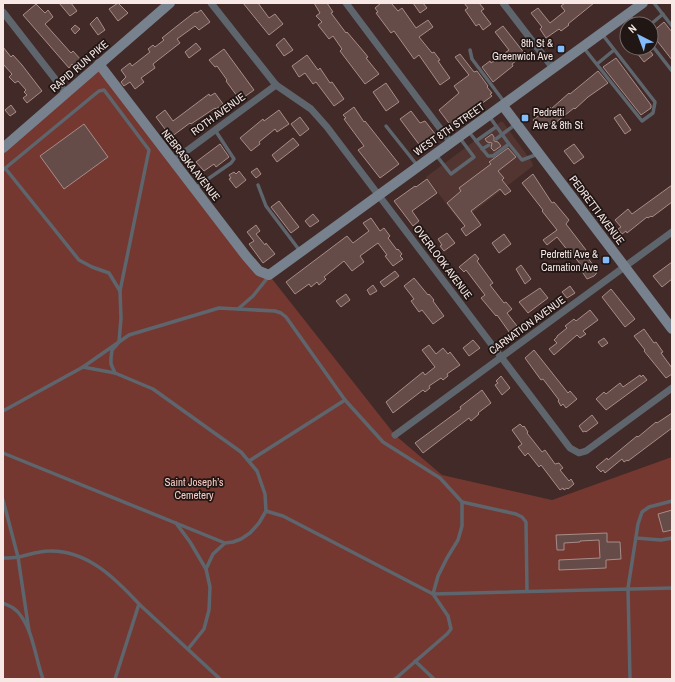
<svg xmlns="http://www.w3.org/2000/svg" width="675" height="682" font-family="'Archivo Narrow',sans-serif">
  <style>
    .built { fill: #523531 }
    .green { fill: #743831 }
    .building { fill: #654c48; stroke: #a88c88 }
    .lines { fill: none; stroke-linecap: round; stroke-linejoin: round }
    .lane { stroke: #5e656d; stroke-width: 3.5 }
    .street { stroke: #5e656d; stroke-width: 7 }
    .secondary { stroke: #77828e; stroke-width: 10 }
    .poi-dot { fill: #83bcfb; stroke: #201614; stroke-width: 1.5 }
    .labels { text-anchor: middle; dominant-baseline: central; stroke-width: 3.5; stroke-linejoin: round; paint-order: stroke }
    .poi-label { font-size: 11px; fill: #f7e7e5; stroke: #201614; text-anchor: end }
    .street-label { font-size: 11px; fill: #f7e7e5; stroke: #201614 }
    .park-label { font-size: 11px; fill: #f8ccc5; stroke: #201614 }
  </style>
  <rect width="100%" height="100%" fill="#412a27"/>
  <polygon class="built" points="500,122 503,122 532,162 533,166 460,222 426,177"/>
  <polygon class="green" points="99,64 246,256 269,275 395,435 442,475 552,500 672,457 672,679 3,679 3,148"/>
  <g class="building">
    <polygon points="59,3 71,3 77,11 70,16"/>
    <polygon points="118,3 128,13 118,21 109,9"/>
    <polygon points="243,3 258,3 269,18 275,14 283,24 269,35"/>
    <polygon points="314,3 327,3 333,12 331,13 346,33 347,32 364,52 368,57 366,58 379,74 365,84 340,51 342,49 333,36 329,39 318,25 322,22 316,16 320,13"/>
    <polygon points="381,3 391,3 398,11 402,8 416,28 428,20 433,27 419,37 432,53 434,52 440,60 438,61 450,78 440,85 419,55 414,59 394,31 391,33 376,13 378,12 375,8"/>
    <polygon points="413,3 423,3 427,8 420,13"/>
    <polygon points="464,3 479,3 484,9 481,11 491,24 483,30 479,24 476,26 465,10 468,8"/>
    <polygon points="565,3 594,3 568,24 569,25 561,31 559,29 546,38 540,29 542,27 531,13 538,8 550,23 565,11 561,6"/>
    <polygon points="36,4 45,13 48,10 53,17 45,24 71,53 73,51 82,61 75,67 72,64 69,68 23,15"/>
    <polygon points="201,10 210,22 199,30 195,26 177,39 180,43 153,64 155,68 141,78 144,82 135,89 130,82 124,86 121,82 126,77 121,70 130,63 132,66 150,52 148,49 153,45 155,47 164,40 162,38 177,26 195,12 197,13"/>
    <polygon points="97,17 105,30 98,35 90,24"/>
    <polygon points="664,22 672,32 672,60 651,33"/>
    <polygon points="75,25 80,29 75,34 71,29"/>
    <polygon points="503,26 525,54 512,64 513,66 493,82 482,67 490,61 491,63 509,50 495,32"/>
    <polygon points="284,38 293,50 284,56 276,45"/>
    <polygon points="196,43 201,49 189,58 185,52"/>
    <polygon points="3,47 11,57 13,55 22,65 42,91 27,103 23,98 27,95 24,92 26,90 18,81 15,83 9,77 12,74 3,64"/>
    <polygon points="633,48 648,48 653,55 644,62"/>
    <polygon points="224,49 254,90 240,100 226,81 227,80 217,66 215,67 209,60"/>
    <polygon points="460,54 474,72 477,71 488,86 487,87 492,93 490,94 492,96 451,126 439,110 459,93 454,86 469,75 455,57"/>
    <polygon points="307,55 318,70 320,68 330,83 332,82 344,99 334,106 316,82 313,84 305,73 299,77 292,66"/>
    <polygon points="616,58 651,105 651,108 641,115 603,67"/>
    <polygon points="598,71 608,83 588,97 575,109 574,108 555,123 554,121 542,130 533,120 550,107 551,109 569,93 570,94"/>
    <polygon points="386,83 399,102 386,111 373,92"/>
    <polygon points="215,93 223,104 216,109 215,108 191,124 190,123 171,137 156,117 165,110 173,121 209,94 210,96"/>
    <polygon points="11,105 16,112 10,116 5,110"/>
    <polygon points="354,107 364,122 365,121 399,164 380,178 358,150 364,146 344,119 346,118 343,115"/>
    <polygon points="279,110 289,124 277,132 275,129 259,142 260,144 251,151 240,138 263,119 264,121"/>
    <polygon points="411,111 420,123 425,121 436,135 421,147 400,119"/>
    <polygon points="620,114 631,130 625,134 614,118"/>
    <polygon points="300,117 309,129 300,136 291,124"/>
    <polygon points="84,124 108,157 64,189 40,156"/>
    <polygon points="492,134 494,137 494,141 498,142 501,146 494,151 491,148 492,143 487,142 485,139"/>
    <polygon points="293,138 299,145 277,162 272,155"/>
    <polygon points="220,144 229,157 216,167 214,164 204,171 196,162"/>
    <polygon points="574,144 584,157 574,164 564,151"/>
    <polygon points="508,148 516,157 498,171 504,178 502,180 511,191 505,195 500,189 471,211 481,225 466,236 461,229 465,226 447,203 461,191 459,188 491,164 489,162"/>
    <polygon points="257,168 261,174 256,178 251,172"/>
    <polygon points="239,171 246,180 236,188 229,179 231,178 229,175 234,172 236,174"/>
    <polygon points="533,174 552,203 554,202 569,220 566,224 586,250 584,253 597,270 596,274 594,276 587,279 579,267 581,265 573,255 572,256 557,237 547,245 543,240 557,230 542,211 543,210 522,183"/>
    <polygon points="427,179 437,193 412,211 419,221 413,226 394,201 415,186 416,187"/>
    <polygon points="672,185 672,202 652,217 651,216 648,218 647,217 627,233 626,231 622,234 618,229 621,227 615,220 628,209 632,214"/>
    <polygon points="279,201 299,227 291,233 271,207"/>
    <polygon points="313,214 319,221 310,227 305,221"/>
    <polygon points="371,218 380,231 384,228 390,236 388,238 397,250 398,249 402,254 400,256 403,259 393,266 385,256 387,255 378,243 360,256 364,262 352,271 344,261 324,277 326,279 319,285 317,282 311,287 309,284 295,294 286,282 347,236 353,243 369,231 363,223"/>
    <polygon points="256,225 260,231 256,234 265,245 266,243 275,254 263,263 249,244 254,241 247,232"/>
    <polygon points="447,233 455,243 444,251 440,246 442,245 438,239"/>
    <polygon points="504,234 511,244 499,253 492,243"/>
    <polygon points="475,254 479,259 477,261 493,283 490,285 504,303 506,302 512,309 507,313 520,330 512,336 497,315 496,316 481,298 485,295 466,270 464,272 459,267"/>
    <polygon points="672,262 672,279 662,287 653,276"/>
    <polygon points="521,265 531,279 525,284 516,269"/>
    <polygon points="395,271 399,276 384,287 380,282"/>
    <polygon points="414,278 428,295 429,294 434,300 433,301 444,316 433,324 422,310 419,312 411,301 414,299 404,286"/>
    <polygon points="373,285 377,291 370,295 367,290"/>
    <polygon points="570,286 575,293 567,298 562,292"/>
    <polygon points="540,288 548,298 528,313 519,302"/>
    <polygon points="611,289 635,319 625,327 602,297"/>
    <polygon points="346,294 350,300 341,307 336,301"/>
    <polygon points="590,310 598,320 583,331 586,334 580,338 577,335 554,355 549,349 557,343 554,340 557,337 557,336 567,328 565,326 574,319 576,321"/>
    <polygon points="644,329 654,343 656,342 663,352 661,353 672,368 672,374 666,378 644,351 645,350 634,336"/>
    <polygon points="604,338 608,343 602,347 598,342"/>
    <polygon points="473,340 480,348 469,356 463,348"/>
    <polygon points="429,345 436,354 443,348 448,354 450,352 460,365 447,374 448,376 443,380 441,378 429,386 430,388 425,392 423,390 393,413 386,402 423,372 425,375 435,367 422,350"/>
    <polygon points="534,350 568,393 570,391 577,399 566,408 563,404 561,406 558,401 559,400 543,379 541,380 525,358"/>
    <polygon points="640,375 641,377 643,375 647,380 606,410 596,399 604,392 606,394 620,383 623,387"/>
    <polygon points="501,376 510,388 502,395 495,385 498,383 496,381"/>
    <polygon points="482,390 491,403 478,413 479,414 471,421 469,418 423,453 415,443 461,409 460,407"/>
    <polygon points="672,413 672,428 628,461 627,460 624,462 622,459 605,473 603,470 601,472 596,467 607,458 608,460 637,436 638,437 656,422 657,423"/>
    <polygon points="592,415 598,423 586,432 585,431 583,432 579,426"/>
    <polygon points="520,424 523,427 524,426 528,432 527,433 542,452 545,450 555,464 559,463 563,468 560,470 569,481 571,479 574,484 568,489 567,488 564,490 563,488 560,490 541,465 539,467 528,453 525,456 518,447 522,444 512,430"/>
    <polygon points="672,510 672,530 663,532 658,514"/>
    <polygon points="607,533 607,542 620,542 621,559 606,560 606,568 559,570 559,560 600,558 599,540 580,541 580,542 564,543 564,550 557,550 556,535"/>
  </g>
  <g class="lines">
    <g class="lane">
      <polyline points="654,3 672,26"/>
      <polyline points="628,14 636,24"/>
      <polyline points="651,24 663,14"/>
      <polyline points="651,44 672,71"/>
      <polyline points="583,47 642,121 653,113 655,102 602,34"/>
      <polyline points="470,50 472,59 505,103"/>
      <polyline points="597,64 614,50"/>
      <polyline points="386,126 417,165"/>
      <polyline points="469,132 488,156 493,156 509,144 489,116"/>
      <polyline points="496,139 516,124"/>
      <polyline points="476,141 496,127"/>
      <polyline points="509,144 522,160 538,154"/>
      <polyline points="482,149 489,145"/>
      <polyline points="436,155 451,174 474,157 459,137"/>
      <polyline points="5,168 79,260 92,267 109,273 120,291 121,318 119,342 112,350 111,358 111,364 115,373"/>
      <polyline points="3,170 94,95 99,91 104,90 149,150 120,291"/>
      <polyline points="258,185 266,206 300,251"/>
      <polyline points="195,188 231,163 234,159 215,130"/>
      <polyline points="238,309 253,296 269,276"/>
      <polyline points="3,411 83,367 129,335 219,308 275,311 281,313 286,317 345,400 383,442 440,478 462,502 462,526 458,540 447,558 438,576 433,594 448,616 451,629 447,634 395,679"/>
      <polyline points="3,453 225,543 233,542 241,539 250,533 259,523 266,511 265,494 257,471 241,452 153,389 115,373 83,367"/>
      <polyline points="249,461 345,400"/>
      <polyline points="3,500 18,557 29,631"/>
      <polyline points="462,502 516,514 522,517 526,522 527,590"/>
      <polyline points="266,511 283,516 433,594 672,588"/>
      <polyline points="176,523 190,542 206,569 210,587 209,610 204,629 188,649"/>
      <polyline points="636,538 661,540 672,538"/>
      <path d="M3 558C8 558 13 558 18 557 28 555 39 551 49 551 87 550 115 578 139 604L220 679"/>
      <polyline points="206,569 213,554 225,543"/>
      <path d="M3 603C10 606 17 609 21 616 33 632 36 660 43 679"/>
      <polyline points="415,661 434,679"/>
      <polyline points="115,679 139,604"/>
      <polyline points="630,679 628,588 638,524 642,512 649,507 672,501"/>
    </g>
    <g class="street">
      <polyline points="211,3 276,85 311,109 327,127 570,448 579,453 586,451 672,388"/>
      <polyline points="346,3 451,143"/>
      <polyline points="503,3 553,68"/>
      <polyline points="3,12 66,93"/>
      <polyline points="173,161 276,85"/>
      <polyline points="395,435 672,232"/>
    </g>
    <g class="secondary">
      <polyline points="99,64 246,256 259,271 269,275 643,3"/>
      <polyline points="503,106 672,329"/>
      <polyline points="3,148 170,3"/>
    </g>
  </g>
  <g class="poi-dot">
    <rect x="557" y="45" width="8" height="8" rx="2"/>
    <rect x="521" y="114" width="8" height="8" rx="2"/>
    <rect x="602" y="256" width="8" height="8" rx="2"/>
  </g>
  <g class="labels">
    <g class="poi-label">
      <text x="553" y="43">8th St &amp;<tspan x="553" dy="13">Greenwich Ave</tspan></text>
      <text x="533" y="112" text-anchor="start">Pedretti<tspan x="533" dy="13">Ave &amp; 8th St</tspan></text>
      <text x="598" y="254">Pedretti Ave &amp;<tspan x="598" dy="13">Carnation Ave</tspan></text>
    </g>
    <g class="street-label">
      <text transform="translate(79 66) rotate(-41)">RAPID RUN PIKE</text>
      <text transform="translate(218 114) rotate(-36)">ROTH AVENUE</text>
      <text transform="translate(449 129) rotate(-35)">WEST 8TH STREET</text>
      <text transform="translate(191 165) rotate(52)">NEBRASKA AVENUE</text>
      <text transform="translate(597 210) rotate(53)">PEDRETTI AVENUE</text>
      <text transform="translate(443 262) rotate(53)">OVERLOOK AVENUE</text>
      <text transform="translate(527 325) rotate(-36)">CARNATION AVENUE</text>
    </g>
    <g class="park-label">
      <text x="194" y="482">Saint Joseph’s<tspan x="194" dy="13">Cemetery</tspan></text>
    </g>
  </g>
  <rect width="675" height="682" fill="none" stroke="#f7e7e5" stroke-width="8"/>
  <g transform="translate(639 36) rotate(318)"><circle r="19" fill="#201614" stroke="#766a68"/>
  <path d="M0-3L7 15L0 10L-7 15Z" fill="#83bcfb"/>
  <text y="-6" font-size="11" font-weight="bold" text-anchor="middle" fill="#f7e7e5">N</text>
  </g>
</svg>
